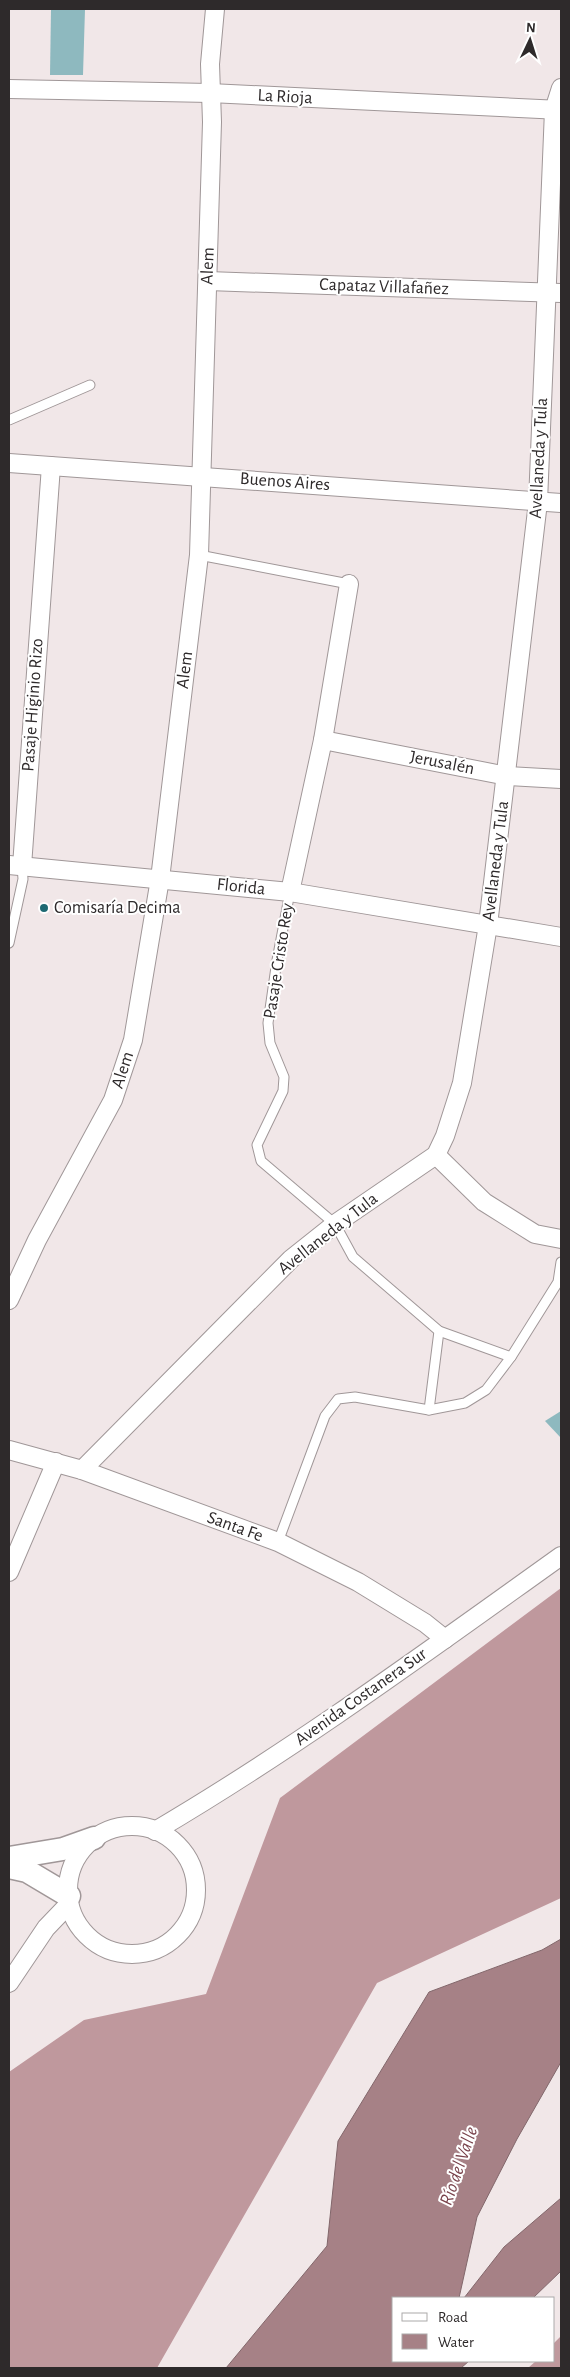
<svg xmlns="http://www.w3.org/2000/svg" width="570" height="2377" font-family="'Alegreya Sans',sans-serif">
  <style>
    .forest { fill: #bf989d }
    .water { fill: #a68186; stroke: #82676b }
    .building { fill: #8eb9bf }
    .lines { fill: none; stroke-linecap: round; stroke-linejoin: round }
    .service-casing { stroke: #a09798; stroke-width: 11 }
    .minor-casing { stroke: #a09798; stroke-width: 20 }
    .tertiary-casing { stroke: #a09798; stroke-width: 25 }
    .service { stroke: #fff; stroke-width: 9 }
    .minor { stroke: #fff; stroke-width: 18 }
    .tertiary { stroke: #fff; stroke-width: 22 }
    .poi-dot { fill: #1d6972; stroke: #fff; stroke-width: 2 }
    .labels { text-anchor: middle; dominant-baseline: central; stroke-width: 4; stroke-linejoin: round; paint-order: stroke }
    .street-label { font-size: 18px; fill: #2e2a2b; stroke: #fff }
    .poi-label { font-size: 18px; fill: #2e2a2b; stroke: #fff; text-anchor: start }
    .water-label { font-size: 19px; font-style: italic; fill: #79424b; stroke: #fff }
  </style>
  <rect width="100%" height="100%" fill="#f1e7e8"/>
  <g class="forest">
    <polygon points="561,1588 561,1898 377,1983 157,2368 9,2368 9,2072 84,2020 206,1994 280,1798"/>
    <polygon points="561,2336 561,2368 528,2368 536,2361 554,2361 554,2343"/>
  </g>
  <g class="water">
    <polygon points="561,1939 561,2062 517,2139 477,2217 459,2298 394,2298 394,2361 469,2361 461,2368 226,2368 327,2246 338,2141 429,1992 542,1950"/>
    <polygon points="561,2198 561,2271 533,2298 464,2298 504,2247"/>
  </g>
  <g class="building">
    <polygon points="51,9 85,9 83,75 50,75"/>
    <polygon points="561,1411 561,1438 545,1421"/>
  </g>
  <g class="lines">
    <g class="service-casing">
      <g id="service">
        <polyline points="9,420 90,385"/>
        <polyline points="199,555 349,584"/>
        <polyline points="290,892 277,960 268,1023 270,1043 284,1077 283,1091 257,1145 261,1161 335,1224 353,1257 439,1331 511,1357"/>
        <polyline points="9,943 23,879 22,866"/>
        <polyline points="429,1410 439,1331"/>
        <polyline points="278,1542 325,1416 338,1399 355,1397 429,1410 465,1403 486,1390 511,1357 558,1282 561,1262"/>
      </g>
    </g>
    <g class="minor-casing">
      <g id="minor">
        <polyline points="9,89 210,93 561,110"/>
        <polyline points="208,281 561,293"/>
        <polyline points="9,463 561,503"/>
        <polyline points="323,740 507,776 561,779"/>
        <polyline points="9,865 290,892 561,937"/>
        <polyline points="22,866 51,466"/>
        <polyline points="290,892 323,740 349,584"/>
        <polyline points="436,1155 484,1202 535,1234 561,1239"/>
        <polyline points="9,1300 37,1240 113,1100 133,1040 160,879 199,555 212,122 210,64 215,9"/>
        <polyline points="9,1450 82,1470 278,1542 358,1582 425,1623 445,1639"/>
        <polyline points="82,1470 291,1259 335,1224 436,1155 445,1136 462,1083 488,925 538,502 554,110 561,88"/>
        <polyline points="9,1572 56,1462"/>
        <circle cx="132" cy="1890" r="64"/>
        <path d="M155 1831C296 1748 428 1651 561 1556"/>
        <polyline points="9,1983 46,1928 69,1904"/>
      </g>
    </g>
    <g class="tertiary-casing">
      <g id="tertiary">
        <polyline points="9,1858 63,1849 94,1838"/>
        <polyline points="9,1867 27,1871 69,1896"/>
      </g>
    </g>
    <use href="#service" class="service"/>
    <use href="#minor" class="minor"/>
    <use href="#tertiary" class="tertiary"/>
  </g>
  <circle class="poi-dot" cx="44" cy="908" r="5"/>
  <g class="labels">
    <g class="street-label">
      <text transform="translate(285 97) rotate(3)">La Rioja</text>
      <text transform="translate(208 266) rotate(-88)">Alem</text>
      <text transform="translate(384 287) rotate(2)">Capataz Villafañez</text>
      <text transform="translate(539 458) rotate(-87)">Avellaneda y Tula</text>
      <text transform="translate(285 482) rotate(4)">Buenos Aires</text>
      <text transform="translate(185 670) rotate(-83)">Alem</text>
      <text transform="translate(33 705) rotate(-86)">Pasaje Higinio Rizo</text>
      <text transform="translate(442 763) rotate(11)">Jerusalén</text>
      <text transform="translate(496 861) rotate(-83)">Avellaneda y Tula</text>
      <text transform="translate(241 887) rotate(6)">Florida</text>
      <text transform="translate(279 961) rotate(-81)">Pasaje Cristo Rey</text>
      <text transform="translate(123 1070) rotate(-72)">Alem</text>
      <text transform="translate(328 1234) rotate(-38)">Avellaneda y Tula</text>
      <text transform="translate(235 1527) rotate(20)">Santa Fe</text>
      <text transform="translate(361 1697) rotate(-35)">Avenida Costanera Sur</text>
    </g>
    <g class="poi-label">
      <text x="54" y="908">Comisaría Decima</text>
    </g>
    <g class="water-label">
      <text transform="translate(459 2166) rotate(-71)">Río del Valle</text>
    </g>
  </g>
  <rect width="570" height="2377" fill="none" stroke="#2e2a2b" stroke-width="20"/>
  <rect x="392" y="2297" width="162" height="65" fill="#ffffff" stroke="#abaaaa"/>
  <rect x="402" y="2313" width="25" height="8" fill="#ffffff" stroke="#abaaaa"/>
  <text x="438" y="2322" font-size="15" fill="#2e2a2b">Road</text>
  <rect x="402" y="2334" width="25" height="15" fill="#a68186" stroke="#abaaaa"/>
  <text x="438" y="2347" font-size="15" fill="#2e2a2b">Water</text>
  <g transform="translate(530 40) rotate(4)" stroke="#ffffff" stroke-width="4" paint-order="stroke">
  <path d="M0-4L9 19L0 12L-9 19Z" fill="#2e2a2b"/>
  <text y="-8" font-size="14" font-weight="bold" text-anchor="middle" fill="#2e2a2b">N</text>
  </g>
</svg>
